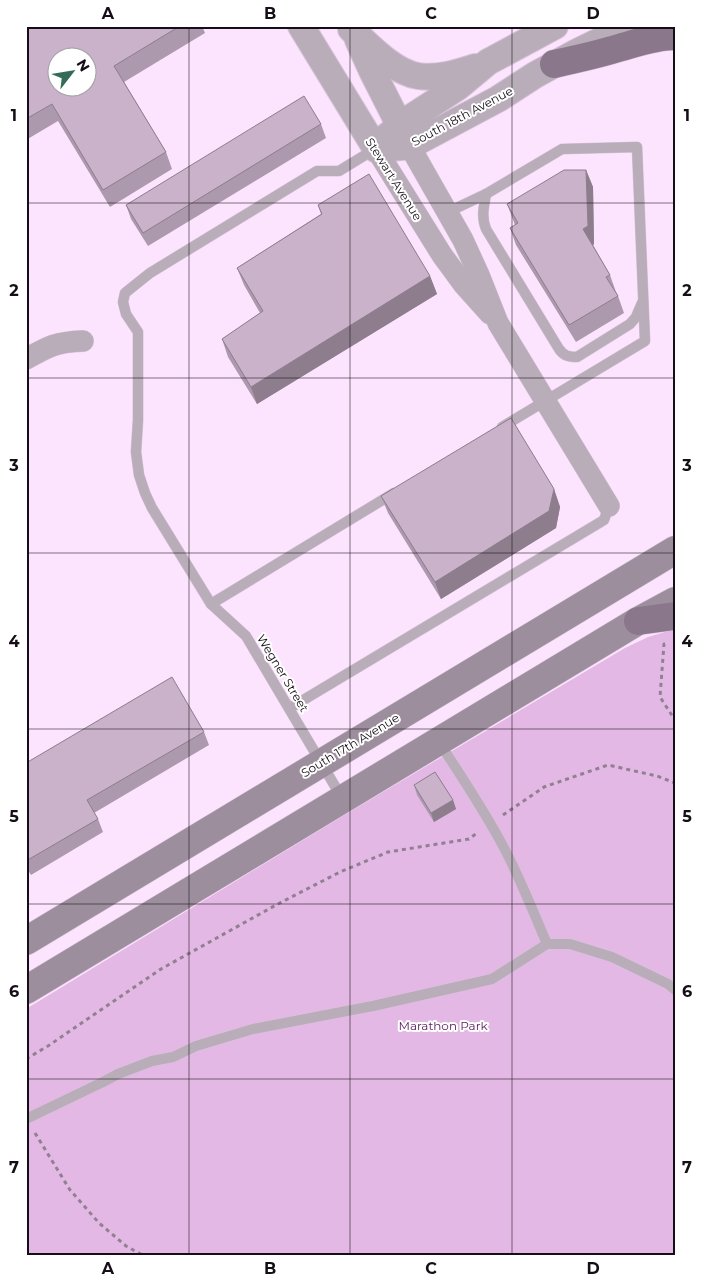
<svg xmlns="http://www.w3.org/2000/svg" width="701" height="1282" font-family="Montserrat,sans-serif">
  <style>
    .green { fill: #e3b8e4 }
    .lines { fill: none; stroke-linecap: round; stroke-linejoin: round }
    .service-casing { stroke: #d8c2d9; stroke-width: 11 }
    .minor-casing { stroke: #d8c2d9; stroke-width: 22 }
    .tertiary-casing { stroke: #d8c2d9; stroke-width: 28 }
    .secondary-casing { stroke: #d8c2d9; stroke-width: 29 }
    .primary-casing { stroke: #d8c2d9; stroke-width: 29 }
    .path { stroke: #918092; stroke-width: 3; stroke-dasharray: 4 4; stroke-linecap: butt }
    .service { stroke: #b8adb8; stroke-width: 10 }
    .minor { stroke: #b8adb8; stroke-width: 21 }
    .tertiary { stroke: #b8adb8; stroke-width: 26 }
    .secondary { stroke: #9d8e9e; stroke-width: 28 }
    .primary { stroke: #8a778b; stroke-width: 28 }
    .wall { fill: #ad99ae }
    .shaded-wall { fill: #8d7d8d }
    .building { fill: #c9b2ca; stroke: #8d7d8d; fill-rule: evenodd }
    .grid { fill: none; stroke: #160e17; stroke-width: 1; stroke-opacity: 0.55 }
    .labels { text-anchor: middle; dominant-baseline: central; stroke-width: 4; stroke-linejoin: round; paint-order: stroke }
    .street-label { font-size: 12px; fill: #160e17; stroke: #fff }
    .park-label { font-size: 12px; fill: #541a58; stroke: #fff }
    .neatline { fill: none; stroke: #160e17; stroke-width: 2 }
    .grid-label { font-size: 16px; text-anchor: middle; font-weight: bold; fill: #160e17 }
  </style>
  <rect width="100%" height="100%" fill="#fde4fe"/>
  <polygon class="green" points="675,629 675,1256 26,1256 26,1009 346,814 625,648 648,637"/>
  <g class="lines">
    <g class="service-casing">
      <g id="service">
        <path d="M486 194C484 206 481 217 486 229L559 349C564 356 569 357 577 357L630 324 636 317 642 303"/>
        <polyline points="448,212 486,194 562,149 637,147 645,341 502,427"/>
        <polyline points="211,604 394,493"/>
        <polyline points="290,708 604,520 609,506"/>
        <path d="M439 742C461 776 484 810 503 846 520 878 533 911 547 944H570L612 957 668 984 675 990"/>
        <polyline points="342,798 246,636 211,604 152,508 145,493 139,475 136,452 138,420 138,332 126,314 123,302 125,293 150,273 317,171 339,171 375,149"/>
        <polyline points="26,1119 103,1082 118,1074 152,1061 173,1057 196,1046 253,1029 373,1006 492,979 547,944"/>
      </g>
    </g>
    <g class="minor-casing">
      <g id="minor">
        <polyline points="409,145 463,240 479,275 498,323 609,506"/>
        <polyline points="376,149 442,255 464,285 490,314"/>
        <path d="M26 359C49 346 56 342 83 341"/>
      </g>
    </g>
    <g class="tertiary-casing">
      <g id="tertiary">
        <polyline points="301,26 376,149"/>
        <path d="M351 29C369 45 393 72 418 76 437 79 457 73 475 67"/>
        <polyline points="358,40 372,71 407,140"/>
        <polyline points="376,149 402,147 421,140 498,99 535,75 577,52 630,26"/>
        <polyline points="376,149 385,138 404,122 458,87 488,62 555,26"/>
      </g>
    </g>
    <g class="secondary-casing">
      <g id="secondary">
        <polyline points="26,941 675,550"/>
        <polyline points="26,990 638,621 675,601"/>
      </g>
    </g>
    <g class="primary-casing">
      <g id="primary">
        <path d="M554 64C577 59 600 54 622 47 640 42 656 36 675 36"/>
        <polyline points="638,621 675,616"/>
      </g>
    </g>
    <g class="path">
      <polyline points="665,644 664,644 660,697 675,720"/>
      <polyline points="503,815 544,787 608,765 657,776 675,783"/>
      <polyline points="26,1059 48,1046 161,969 276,905 340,872 388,852 469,839 477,833"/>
      <polyline points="35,1133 70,1190 99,1223 126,1246 144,1256"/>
    </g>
    <use href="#service" class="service"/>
    <use href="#minor" class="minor"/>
    <use href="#tertiary" class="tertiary"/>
    <use href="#secondary" class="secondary"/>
    <use href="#primary" class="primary"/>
  </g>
  <g class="wall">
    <polygon points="32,26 202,26 205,33 124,82 166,152 172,169 110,207 58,121 26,140 26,30"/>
    <polygon points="321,124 326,138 148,246 131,219 126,205"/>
    <polygon points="586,170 593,187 594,244 593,245 610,275 616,292 618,296 624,313 576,342 516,245 510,228 515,225 507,204"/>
    <polygon points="318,205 430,276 437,294 257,404 228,357 222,339 260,313 244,285 237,268 321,214"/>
    <polygon points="554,489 560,507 556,528 441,599 388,513 381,496"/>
    <polygon points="204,732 209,745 94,813 98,819 103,832 31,875 26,867 26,763"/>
    <polygon points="414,785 453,800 456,809 434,822 417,795"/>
  </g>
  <g class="shaded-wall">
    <polygon points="586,170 593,187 594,244 590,247 583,229"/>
    <polygon points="430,276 437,294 257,404 251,387"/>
    <polygon points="554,489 560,507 556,528 441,599 435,582"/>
    <polygon points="453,800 456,809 434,822 431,813"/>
  </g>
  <g class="building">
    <path d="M32 26H180L114 66 166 152 103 190 52 104 26 119V30ZM58 58H88V88H58Z"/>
    <polygon points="304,96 321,124 143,233 126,205"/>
    <polygon points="564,170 586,170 588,226 583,229 610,275 606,277 618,296 569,325 510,228 518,223 507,204"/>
    <polygon points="369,174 430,276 251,387 222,339 263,311 237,268 322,214 318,205"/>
    <polygon points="511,418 554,489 549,511 435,582 381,496"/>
    <polygon points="172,677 204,732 87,800 98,819 26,861 26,763"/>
    <polygon points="435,772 453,800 431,813 414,785"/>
  </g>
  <path class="grid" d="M189 26V1256M350 26V1256M512 26V1256M26 203H675M26 378H675M26 553H675M26 729H675M26 904H675M26 1079H675"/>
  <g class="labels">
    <g class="street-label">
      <text transform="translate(462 116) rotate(-28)">South 18th Avenue</text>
      <text transform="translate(394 179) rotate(58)">Stewart Avenue</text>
      <text transform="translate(283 673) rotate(59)">Wegner Street</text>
      <text transform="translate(350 745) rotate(-31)">South 17th Avenue</text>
    </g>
    <g class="park-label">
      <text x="443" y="1025">Marathon Park</text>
    </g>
  </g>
  <rect width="701" height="1282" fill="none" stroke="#ffffff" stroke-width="55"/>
  <g transform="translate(72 72) rotate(59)"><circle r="24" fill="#ffffff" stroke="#a29fa2"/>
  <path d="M0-4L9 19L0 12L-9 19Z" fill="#336d57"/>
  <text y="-8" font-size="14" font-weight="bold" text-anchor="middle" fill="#160e17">N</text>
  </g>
  <rect x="28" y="28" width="646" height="1226" class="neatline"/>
  <g class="grid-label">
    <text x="108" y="19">A</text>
    <text x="270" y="19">B</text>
    <text x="431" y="19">C</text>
    <text x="593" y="19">D</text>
    <text x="14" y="121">1</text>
    <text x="687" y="121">1</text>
    <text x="14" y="296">2</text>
    <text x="687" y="296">2</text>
    <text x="14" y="471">3</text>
    <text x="687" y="471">3</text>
    <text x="14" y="647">4</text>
    <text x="687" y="647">4</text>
    <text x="14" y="822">5</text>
    <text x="687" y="822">5</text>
    <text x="14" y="997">6</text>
    <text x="687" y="997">6</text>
    <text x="14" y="1173">7</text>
    <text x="687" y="1173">7</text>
    <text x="108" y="1274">A</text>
    <text x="270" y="1274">B</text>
    <text x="431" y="1274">C</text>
    <text x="593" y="1274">D</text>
  </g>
</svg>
